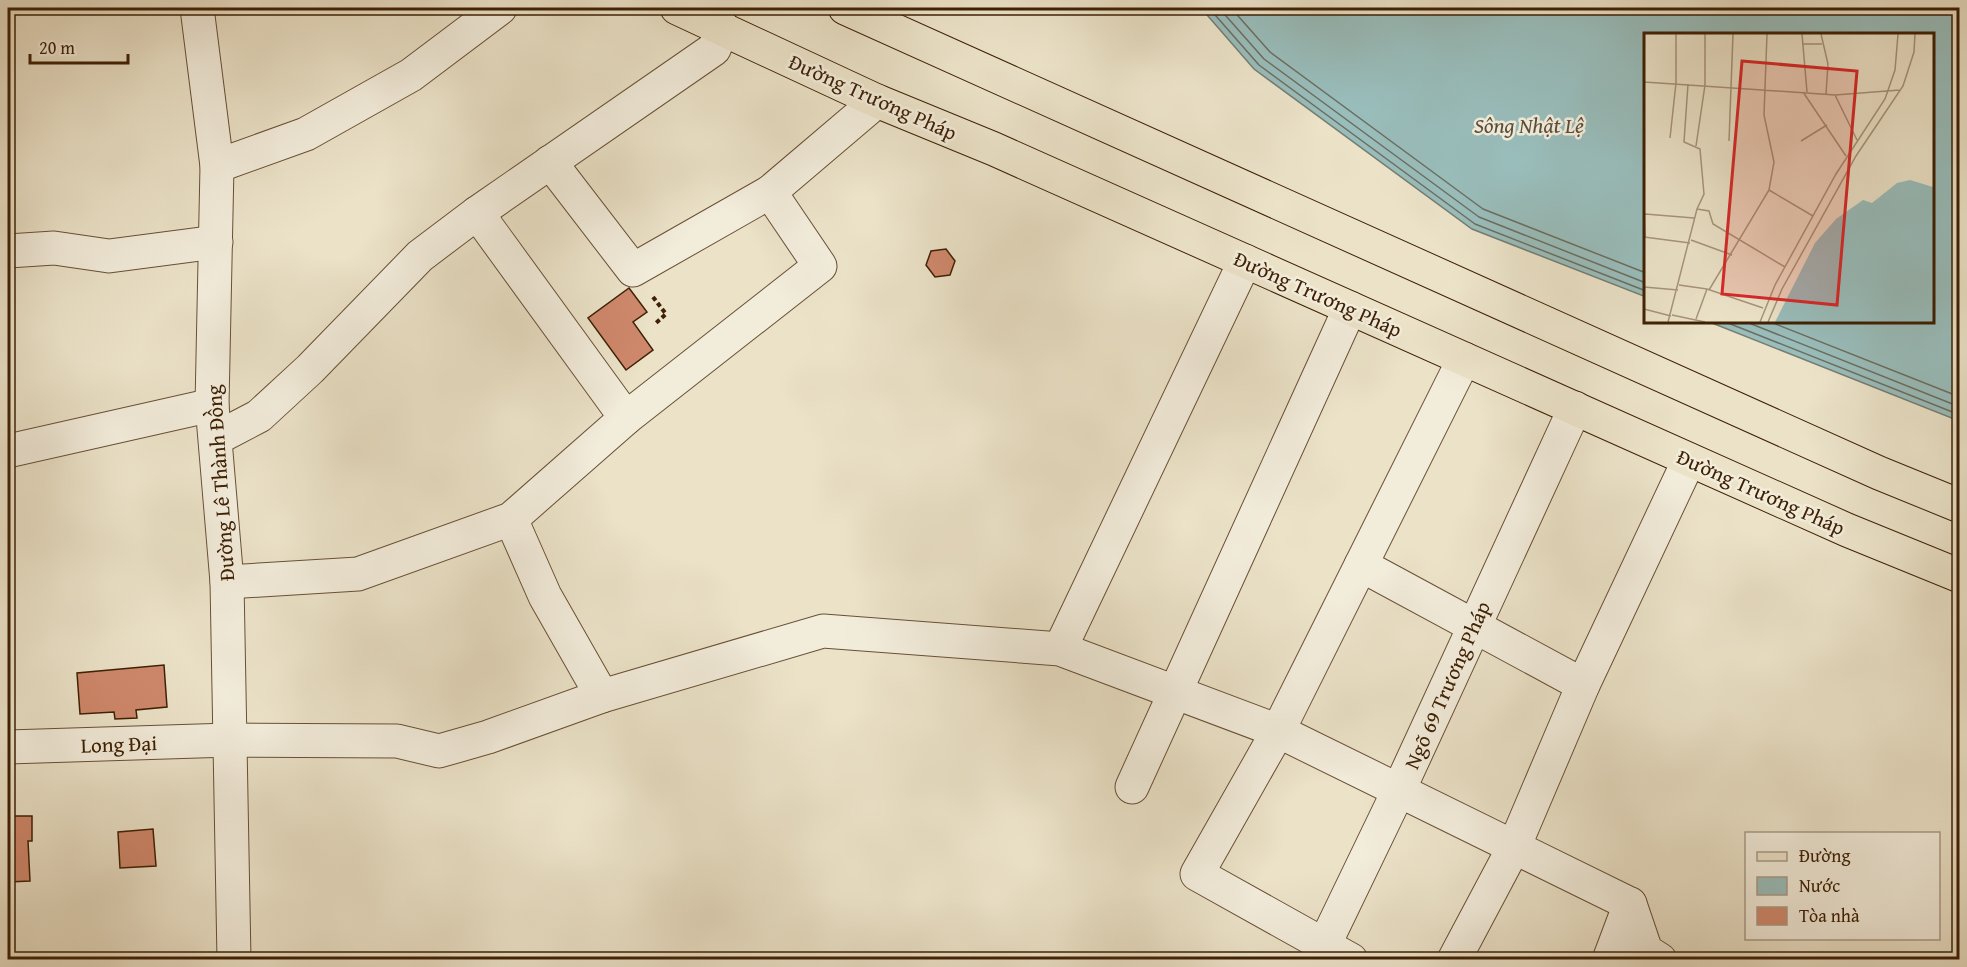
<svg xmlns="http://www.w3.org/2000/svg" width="1967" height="967" font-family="'Gentium Book Plus',serif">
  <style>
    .water { fill: #99bdbb; stroke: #757e72; stroke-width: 1.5 }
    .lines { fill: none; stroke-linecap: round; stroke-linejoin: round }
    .shore { stroke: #6c6e60; stroke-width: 1.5 }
    .building { fill: #cf886c; stroke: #3e2004; stroke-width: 1.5 }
    .minor-casing { stroke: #695035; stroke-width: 35 }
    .major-casing { stroke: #3e2004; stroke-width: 35 }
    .path { stroke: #3e2004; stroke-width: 4; stroke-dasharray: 4.5 3; stroke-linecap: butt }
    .minor { stroke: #f2ecdb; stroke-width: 33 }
    .major { stroke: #ebe2c8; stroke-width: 33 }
    .labels { text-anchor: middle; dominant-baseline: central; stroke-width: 5; stroke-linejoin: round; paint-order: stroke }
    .street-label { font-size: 21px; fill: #3e2004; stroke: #f2ecdb }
    .water-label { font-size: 22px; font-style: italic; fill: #594f3b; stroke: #f2ecdb }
    .inset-road { fill: none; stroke: #a6947a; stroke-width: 1.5 }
    .view { fill: #d62828; fill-opacity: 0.15; stroke: #d62828; stroke-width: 3 }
    .inset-edge { fill: none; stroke: #3e2004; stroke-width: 3 }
  </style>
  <rect width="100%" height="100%" fill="#ebe2c8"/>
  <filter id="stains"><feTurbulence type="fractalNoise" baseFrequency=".00333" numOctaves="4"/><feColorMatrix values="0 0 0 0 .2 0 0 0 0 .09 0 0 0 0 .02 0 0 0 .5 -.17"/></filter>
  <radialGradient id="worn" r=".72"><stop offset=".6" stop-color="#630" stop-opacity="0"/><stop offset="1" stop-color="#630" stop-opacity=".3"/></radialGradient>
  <polygon class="water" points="1201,8 1959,8 1959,421 1707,321 1932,321 1932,34 1646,34 1646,297 1472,229 1254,69"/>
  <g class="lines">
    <g class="shore">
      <polyline points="1209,8 1259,65 1475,224 1646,291"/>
      <polyline points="1219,8 1264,59 1479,217 1646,283"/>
      <polyline points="1231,8 1270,52 1483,209 1646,273"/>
      <polyline points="1723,321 1960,415"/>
      <polyline points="1744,321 1960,407"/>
      <polyline points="1768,321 1960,397"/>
    </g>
  </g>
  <g class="building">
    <polygon points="946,249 955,261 950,275 935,277 926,265 931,251"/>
    <polygon points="629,288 647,312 633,322 653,350 626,370 588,318"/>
    <polygon points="164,665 167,707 136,710 137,718 115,719 114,712 80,714 77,673"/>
    <polygon points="8,816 32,816 32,841 28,841 30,881 8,882"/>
    <polygon points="153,829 156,866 120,868 118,832"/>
  </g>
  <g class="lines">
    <g class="minor-casing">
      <g id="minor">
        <polyline points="197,8 217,166 212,405 227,582 234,960"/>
        <polyline points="550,162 633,270 770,192 877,101"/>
        <polyline points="217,166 306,134 411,75 500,8"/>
        <polyline points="477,213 626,418"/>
        <polyline points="8,251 54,248 109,256 216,242"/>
        <polyline points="217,438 259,416 310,369 420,256 477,213 714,49 723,28"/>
        <polyline points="8,451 212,405"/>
        <polyline points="511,519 545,596 602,696"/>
        <polyline points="1361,565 1583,685"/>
        <polyline points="227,582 358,574 511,519 626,418 820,266 770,192"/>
        <polyline points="1060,649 1245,261"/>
        <polyline points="8,747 230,740 397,741 439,751 488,737 602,696 823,631 1060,649 1278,731 1630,904 1646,951 1660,960"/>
        <polyline points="1132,787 1350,308"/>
        <polyline points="1317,960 1398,792 1575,408"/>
        <polyline points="1351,960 1197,874 1278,731 1464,359"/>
        <polyline points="1454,960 1514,847 1583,685 1689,460"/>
        <polyline points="1609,960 1630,904"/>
      </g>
    </g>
    <g class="major-casing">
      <g id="major">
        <polyline points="677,8 877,101 994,149 1847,530 1960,576"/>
        <polyline points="845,8 1879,473 1960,506"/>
      </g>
    </g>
    <polyline class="path" points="653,297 666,314 656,323"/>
    <use href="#minor" class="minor"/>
    <use href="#major" class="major"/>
  </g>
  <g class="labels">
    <g class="street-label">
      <text transform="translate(873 97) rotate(24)">Đường Trương Pháp</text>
      <text transform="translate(1318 294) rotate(24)">Đường Trương Pháp</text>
      <text transform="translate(220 483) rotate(-94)">Đường Lê Thành Đồng</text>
      <text transform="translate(1761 492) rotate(24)">Đường Trương Pháp</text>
      <text transform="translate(1447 685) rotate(-66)">Ngõ 69 Trương Pháp</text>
      <text transform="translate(119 744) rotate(-2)">Long Đại</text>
    </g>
    <g class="water-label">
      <text x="1529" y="125">Sông Nhật Lệ</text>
    </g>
  </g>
  <g transform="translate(1644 33)">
    <rect width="290" height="290" fill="#ebe2c8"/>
    <path d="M266 147 289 154V289H131L171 210 192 186 219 167 228 170 253 150Z" fill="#99bdbb"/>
    <path class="inset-road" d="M158 1 163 59M177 1 184 31 182 61M158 11H178M0 34V74M0 49 191 62 256 57M159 59 202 123M191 62 213 107M26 105 32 50V1M85 108 89 1M157 108 183 92M52 113 61 52V1M125 157 169 183M0 170 1 204M53 176 65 178 69 191 141 234M1 181 50 185M0 204 46 210M47 207 88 222M35 252 63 256 119 275M0 254 34 257M65 257 125 157 130 129 120 82 123 1M0 276 27 283M28 282 61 289M52 286 63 256M24 289 53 176 60 161 56 116 40 109 44 51M116 289 131 252 192 141 241 66 251 37 254 1M124 289 138 256 212 123 259 53 270 19 271 1"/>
    <path class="view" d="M98 28 213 38 193 272 78 261Z"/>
    <rect width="290" height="290" class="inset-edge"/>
  </g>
  <rect width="1967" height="967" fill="none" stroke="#ebe2c8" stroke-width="30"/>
  <rect x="9" y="9" width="1949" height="949" fill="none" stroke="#3e2004" stroke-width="3"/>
  <rect x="15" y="15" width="1937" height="937" fill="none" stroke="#3e2004" stroke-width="1.5"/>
  <rect x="1745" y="832" width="195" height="108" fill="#f2ecdb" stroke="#aa9a85" stroke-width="1.5"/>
  <rect x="1757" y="852" width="30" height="9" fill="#ebe2c8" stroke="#aa9a85" stroke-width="1.5"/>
  <text x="1799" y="862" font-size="18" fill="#3e2004">Đường</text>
  <rect x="1757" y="877" width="30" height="18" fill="#99bdbb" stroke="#aa9a85" stroke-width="1.5"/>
  <text x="1799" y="892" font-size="18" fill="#3e2004">Nước</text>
  <rect x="1757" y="907" width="30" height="18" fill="#cf886c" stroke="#aa9a85" stroke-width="1.5"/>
  <text x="1799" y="922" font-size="18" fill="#3e2004">Tòa nhà</text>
  <path d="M30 54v9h98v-9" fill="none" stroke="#3e2004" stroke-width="3"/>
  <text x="39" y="54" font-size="18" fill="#3e2004" stroke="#f2ecdb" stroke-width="4.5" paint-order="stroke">20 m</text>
  <rect width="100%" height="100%" filter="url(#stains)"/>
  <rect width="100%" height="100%" fill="url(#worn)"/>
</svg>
